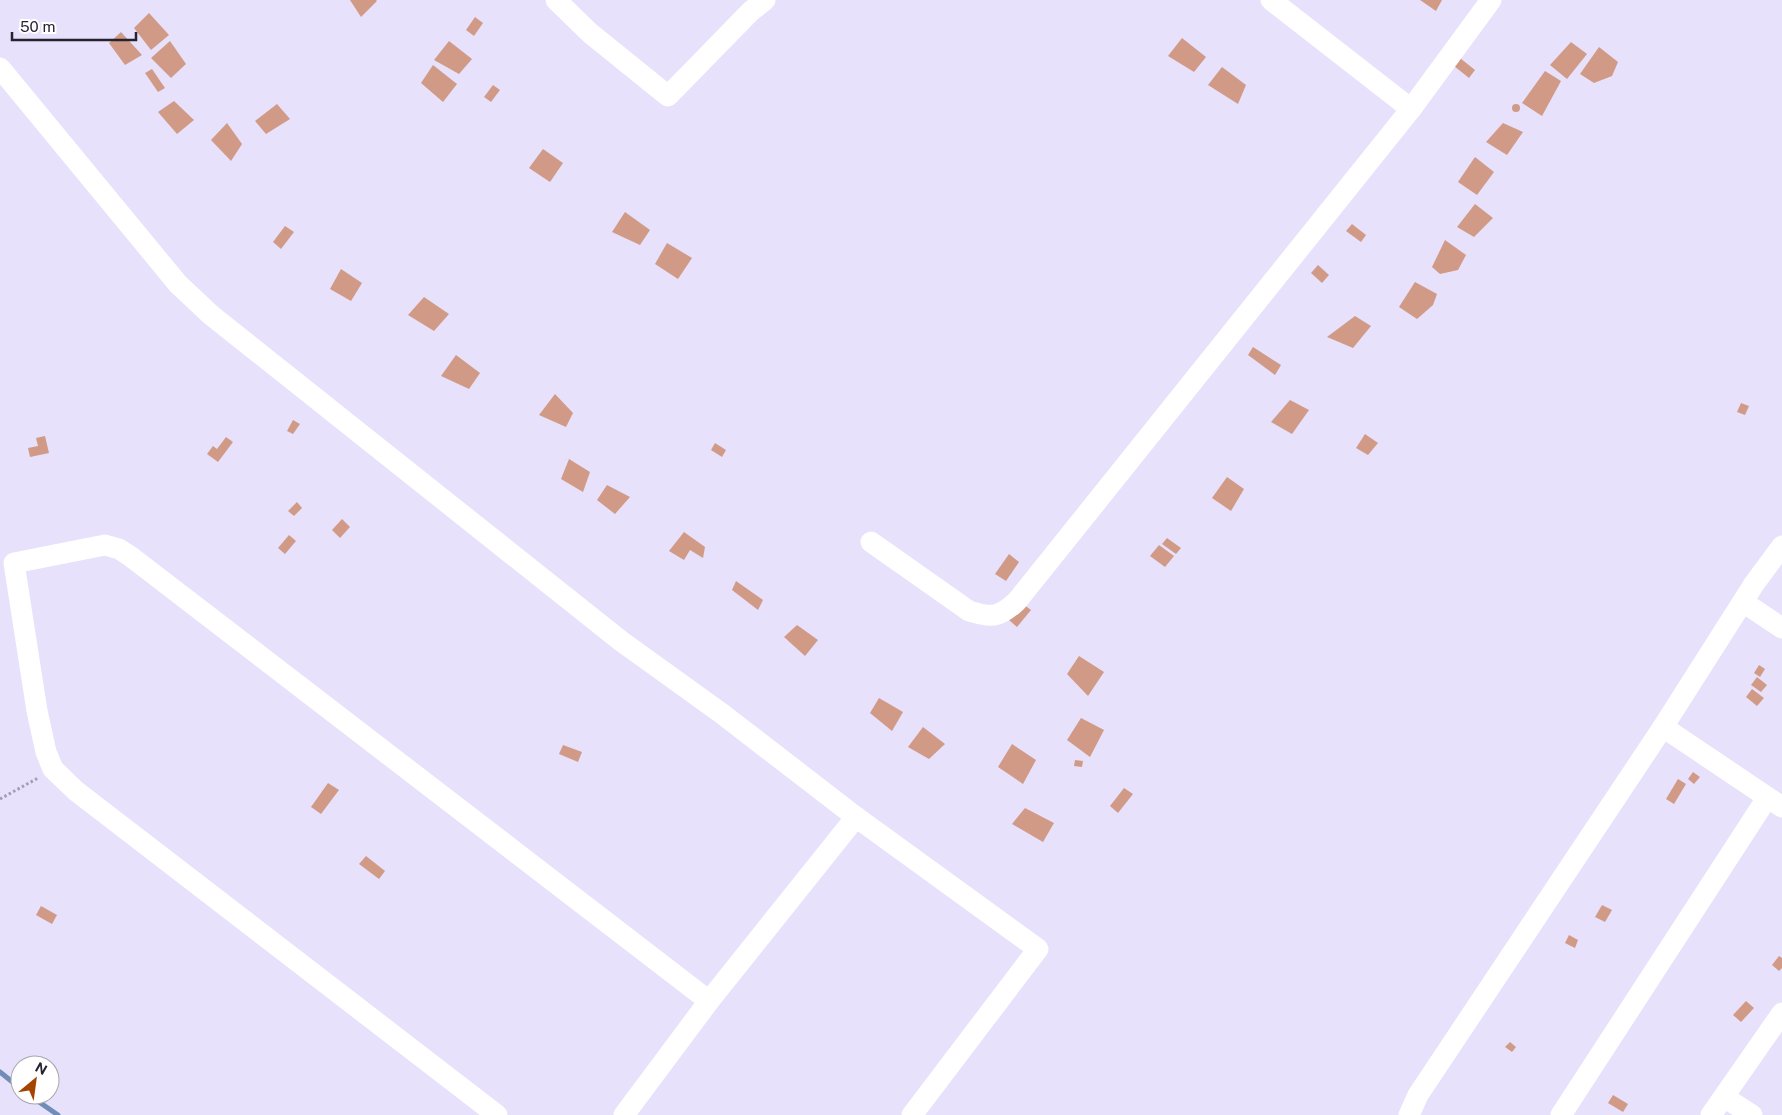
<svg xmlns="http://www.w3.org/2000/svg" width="1782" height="1115" font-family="'Public Sans',sans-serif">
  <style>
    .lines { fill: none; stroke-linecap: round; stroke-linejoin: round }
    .stream { stroke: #708db7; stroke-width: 5 }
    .building { fill: #d19a86 }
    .path { stroke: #a39eb3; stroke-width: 3; stroke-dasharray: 2.5 2.5; stroke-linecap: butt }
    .minor { stroke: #fff; stroke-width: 21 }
  </style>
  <rect width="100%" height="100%" fill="#e7e1fb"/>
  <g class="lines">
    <g class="stream">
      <polyline points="0,1072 20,1088"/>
      <polyline points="29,1095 58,1115"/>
    </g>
  </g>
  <g class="building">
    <polygon points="350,0 376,0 377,1 361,17"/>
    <polygon points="1420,0 1442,0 1436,11"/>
    <polygon points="149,13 169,35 151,50 134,28"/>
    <polygon points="475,17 483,23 474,36 466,30"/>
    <polygon points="121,32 142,55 125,65 109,43"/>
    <polygon points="1182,38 1206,57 1194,72 1168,56"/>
    <polygon points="170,41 186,64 171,78 151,58"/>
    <polygon points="449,41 472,59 459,74 434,60"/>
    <polygon points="1571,42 1587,54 1567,79 1550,65"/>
    <polygon points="1599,47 1618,62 1612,76 1594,83 1580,74"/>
    <polygon points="1460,58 1475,70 1469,78 1454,66"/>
    <polygon points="433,65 457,84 443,102 421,83"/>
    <polygon points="1222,67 1246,85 1238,104 1208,85"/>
    <polygon points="152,69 165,88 158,92 145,73"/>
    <polygon points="1545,71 1561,81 1542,116 1522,103"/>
    <polygon points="493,85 500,90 491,102 484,97"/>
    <polygon points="174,101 194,120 177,134 158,112"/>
    <circle cx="1516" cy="108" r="4"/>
    <polygon points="277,104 290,119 266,134 255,121"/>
    <polygon points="227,123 242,144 231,161 211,140"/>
    <polygon points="1503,123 1523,132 1507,155 1486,142"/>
    <polygon points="543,149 563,163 550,182 529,168"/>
    <polygon points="1475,157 1494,172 1477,195 1458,182"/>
    <polygon points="1475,204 1493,218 1474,237 1457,227"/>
    <polygon points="625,212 650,230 640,245 612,232"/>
    <polygon points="1352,224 1366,235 1361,242 1346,231"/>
    <polygon points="285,226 294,232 281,249 273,242"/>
    <polygon points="1445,240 1466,255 1458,270 1440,274 1432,267"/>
    <polygon points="667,243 692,258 678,279 655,264"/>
    <polygon points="1318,265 1329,275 1322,283 1311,273"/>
    <polygon points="341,269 362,283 351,301 330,289"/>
    <polygon points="1415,282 1437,294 1433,305 1417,319 1399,307"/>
    <polygon points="424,297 449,314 434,331 408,315"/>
    <polygon points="1355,316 1371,326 1353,348 1327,337"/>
    <polygon points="1253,347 1281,365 1275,375 1248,355"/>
    <polygon points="456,355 480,373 469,389 441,376"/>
    <polygon points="555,394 573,413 566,427 539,415"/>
    <polygon points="1290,400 1309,410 1292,434 1271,422"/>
    <polygon points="1741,403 1749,406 1745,415 1737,412"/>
    <polygon points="293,420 300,424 293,434 287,431"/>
    <polygon points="1365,434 1378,443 1368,455 1356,448"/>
    <polygon points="45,436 49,453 30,457 28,448 38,446 36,438"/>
    <polygon points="226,437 233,442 218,462 207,454 213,446 217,449"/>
    <polygon points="715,443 726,450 722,457 711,450"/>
    <polygon points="569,459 590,472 583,492 561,479"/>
    <polygon points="1227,477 1244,489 1231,511 1212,498"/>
    <polygon points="607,485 630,497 615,514 597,500"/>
    <polygon points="297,502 302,508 294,516 288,511"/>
    <polygon points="342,519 350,527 340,538 332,530"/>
    <polygon points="684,532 705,547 703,558 690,550 684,560 669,551"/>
    <polygon points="289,535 296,541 285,554 278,548"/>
    <polygon points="1167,538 1181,548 1176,554 1162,544"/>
    <polygon points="1159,545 1174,556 1165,567 1150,556"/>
    <polygon points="1009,554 1019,562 1006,581 995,574"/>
    <polygon points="736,581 763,600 758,610 732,590"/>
    <polygon points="1023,604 1031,610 1017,627 1009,620"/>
    <polygon points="797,625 818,640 805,656 784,637"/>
    <polygon points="1079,656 1104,672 1088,696 1067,674"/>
    <polygon points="1759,665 1765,669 1760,677 1754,673"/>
    <polygon points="1757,677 1767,685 1761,692 1751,685"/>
    <polygon points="1752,689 1764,698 1757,706 1746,697"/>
    <polygon points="879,698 903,712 892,731 870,713"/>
    <polygon points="1081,718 1104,730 1090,757 1067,740"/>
    <polygon points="923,727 945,744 929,759 908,747"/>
    <polygon points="1012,744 1036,760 1023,784 998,767"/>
    <polygon points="563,745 582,752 578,762 559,754"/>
    <polygon points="1075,760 1083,761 1082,767 1074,766"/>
    <polygon points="1693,772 1700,777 1694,784 1688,779"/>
    <polygon points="1678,779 1686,784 1674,804 1666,799"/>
    <polygon points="328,783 339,790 321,814 311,807"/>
    <polygon points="1124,788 1133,794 1118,813 1110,806"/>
    <polygon points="1025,808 1054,823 1043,842 1012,824"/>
    <polygon points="366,856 385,871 379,879 359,864"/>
    <polygon points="1602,905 1612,910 1605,922 1595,917"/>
    <polygon points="41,906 57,915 52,924 36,915"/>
    <polygon points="1569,935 1578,940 1575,948 1565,943"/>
    <polygon points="1779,956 1782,958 1782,968 1779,971 1772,965"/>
    <polygon points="1746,1001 1754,1008 1741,1022 1733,1015"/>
    <polygon points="1510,1042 1516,1047 1512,1052 1505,1047"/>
    <polygon points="1613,1095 1628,1104 1623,1112 1608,1103"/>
  </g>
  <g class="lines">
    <polyline class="path" points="0,799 38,778"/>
    <g class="minor">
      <polyline points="556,0 590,33 668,96 751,11 765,0"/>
      <polyline points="1271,0 1411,109"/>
      <polyline points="0,68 178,284 211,315 621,641 721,713 856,817 1038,949 912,1115"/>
      <path d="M871 542 969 611C992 618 999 618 1017 601L1411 109 1491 0"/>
      <polyline points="1743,602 1782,628"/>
      <polyline points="1663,727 1782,807"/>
      <polyline points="1724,1097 1752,1115"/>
      <polyline points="497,1115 76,791 53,769 46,752 37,711 14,563 105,545 119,549 130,556 709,1001"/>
      <polyline points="624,1115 709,1001 856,817"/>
      <polyline points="1409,1115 1418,1095 1663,727 1754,584 1782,546"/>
      <polyline points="1561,1115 1767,798"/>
      <polyline points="1711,1115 1782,1013"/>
    </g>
  </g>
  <g transform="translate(35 1080) rotate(29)"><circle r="24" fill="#ffffff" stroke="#a8a7ac"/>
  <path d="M0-4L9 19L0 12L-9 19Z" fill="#a54400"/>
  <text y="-8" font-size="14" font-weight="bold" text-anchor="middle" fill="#26232f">N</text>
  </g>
  <path d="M12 32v8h124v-8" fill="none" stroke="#26232f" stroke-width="2.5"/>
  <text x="20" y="32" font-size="15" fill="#26232f" stroke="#ffffff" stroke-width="4" paint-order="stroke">50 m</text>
</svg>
